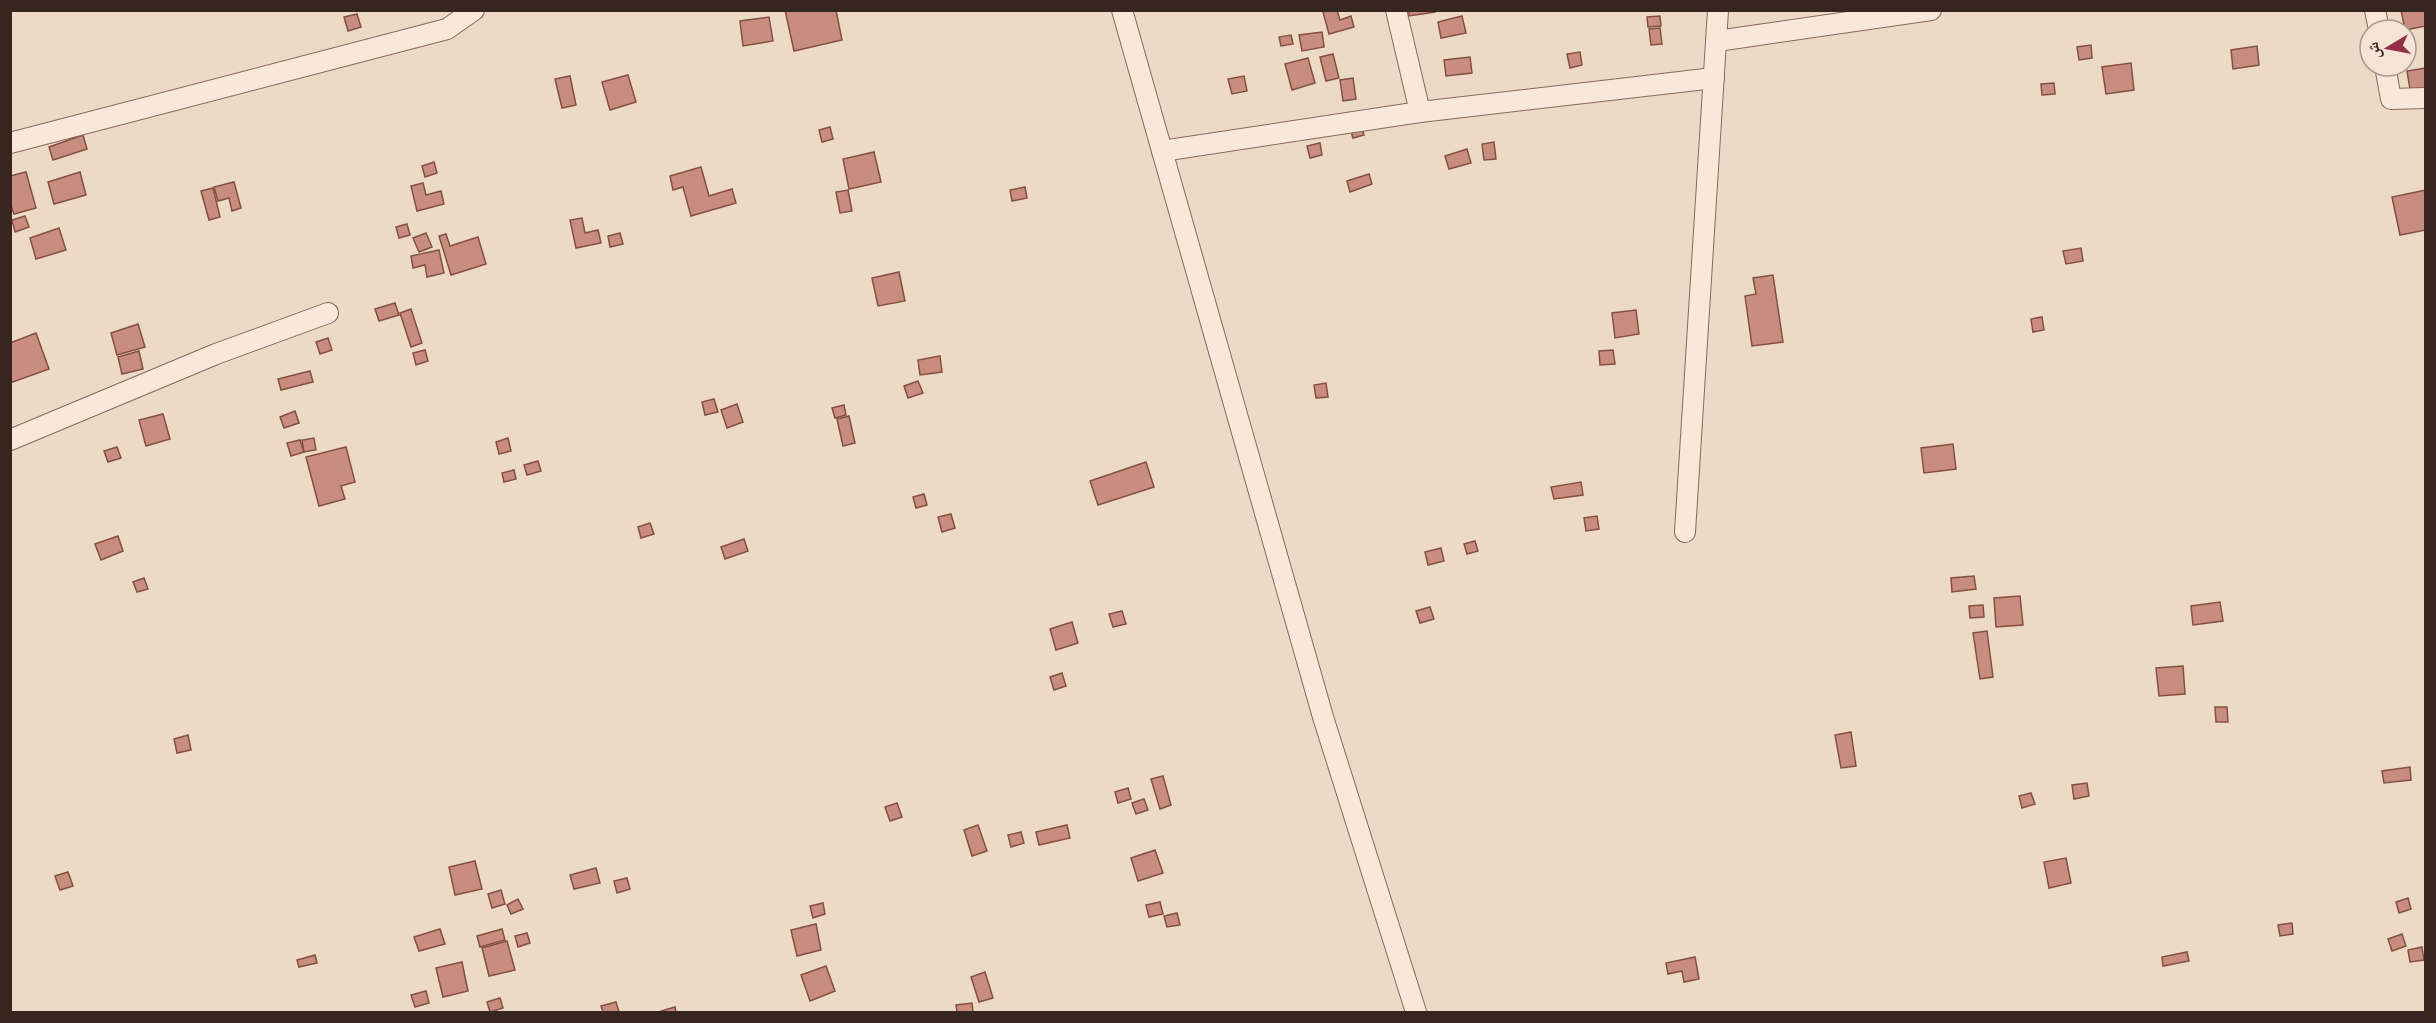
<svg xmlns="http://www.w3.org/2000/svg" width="2436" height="1023" font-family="'Libre Baskerville','Noto Naskh Arabic',serif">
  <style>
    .building { fill: #c88d7e; stroke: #845044; stroke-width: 1.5 }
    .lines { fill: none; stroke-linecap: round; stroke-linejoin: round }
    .minor-casing { stroke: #866a5d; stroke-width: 22 }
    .minor { stroke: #f7e8d9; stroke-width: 20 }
  </style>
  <rect width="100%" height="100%" fill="#ecd9c6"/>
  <g class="building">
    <polygon points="785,10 836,10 842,40 794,51"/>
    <polygon points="1329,10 1337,10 1340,20 1351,16 1354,27 1329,34 1323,12"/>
    <polygon points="1409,10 1435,10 1435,12 1409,16"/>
    <polygon points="2401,10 2426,10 2426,26 2405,30"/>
    <polygon points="357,14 361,27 348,31 344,17"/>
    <polygon points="1462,16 1466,33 1441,38 1438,22"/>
    <polygon points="1660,16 1661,26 1648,27 1647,17"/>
    <polygon points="769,17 773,41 743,46 740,21"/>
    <polygon points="1660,28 1662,44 1651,45 1649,29"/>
    <polygon points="1322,32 1324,47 1302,51 1299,35"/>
    <polygon points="1291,35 1293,44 1281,46 1279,37"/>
    <polygon points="2091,45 2092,58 2079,60 2077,47"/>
    <polygon points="2257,46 2259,65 2233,69 2231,50"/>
    <polygon points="1580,52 1582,65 1570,68 1567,54"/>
    <polygon points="1333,54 1339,78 1326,81 1320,57"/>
    <polygon points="1470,57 1472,73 1446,76 1444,60"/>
    <polygon points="1308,58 1315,83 1292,90 1285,64"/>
    <polygon points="2131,63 2134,90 2106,94 2102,67"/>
    <polygon points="2426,68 2426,98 2412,101 2407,71"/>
    <polygon points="628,75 636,102 610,110 602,82"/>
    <polygon points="570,76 576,105 562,108 555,79"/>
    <polygon points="1244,76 1247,91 1232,94 1228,79"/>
    <polygon points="1353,78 1356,99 1343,101 1340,80"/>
    <polygon points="2054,83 2055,94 2042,95 2041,84"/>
    <polygon points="1360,122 1364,135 1353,138 1349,125"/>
    <polygon points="830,127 833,139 822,142 819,130"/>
    <polygon points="83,135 87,149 53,160 49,147"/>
    <polygon points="1494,142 1496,159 1484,160 1482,144"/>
    <polygon points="1320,143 1322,155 1310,158 1307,146"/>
    <polygon points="1467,149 1471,163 1449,169 1445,156"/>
    <polygon points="874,152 881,182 849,189 843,159"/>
    <polygon points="434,162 437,173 425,177 422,166"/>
    <polygon points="701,167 709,196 732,189 736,203 691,216 683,187 673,190 670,176"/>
    <polygon points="26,172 36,208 14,214 10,203 10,176"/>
    <polygon points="80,172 86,195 54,204 48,182"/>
    <polygon points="1369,174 1372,184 1350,192 1347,181"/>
    <polygon points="234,182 241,208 232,211 229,198 218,201 214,187"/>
    <polygon points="423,183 426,195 441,191 444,204 417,211 411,186"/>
    <polygon points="1025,187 1027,198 1012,201 1010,190"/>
    <polygon points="213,188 220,217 209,220 201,191"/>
    <polygon points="848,190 852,211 840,213 836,192"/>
    <polygon points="2426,190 2426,230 2400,235 2392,197"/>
    <polygon points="25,216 29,227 15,232 12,220"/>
    <polygon points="582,218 585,233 598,230 601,243 576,248 570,220"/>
    <polygon points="407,224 410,235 399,238 396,227"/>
    <polygon points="59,228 66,250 36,259 30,238"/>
    <polygon points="426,233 432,247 419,252 413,238"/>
    <polygon points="620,233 623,244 610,247 608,236"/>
    <polygon points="446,234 450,246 478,237 486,264 451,275 439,236"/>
    <polygon points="2081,248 2083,261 2066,264 2063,251"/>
    <polygon points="439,250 444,273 427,277 425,265 413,268 411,256"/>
    <polygon points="899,272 905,301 878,306 872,278"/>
    <polygon points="1773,275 1783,342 1752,346 1745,296 1756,294 1753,278"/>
    <polygon points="395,303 399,315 379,321 375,309"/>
    <polygon points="411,309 422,343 411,347 400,313"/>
    <polygon points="1636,310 1639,334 1615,338 1612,313"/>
    <polygon points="2042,317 2044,330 2033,332 2031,319"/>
    <polygon points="138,324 145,347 117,355 111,333"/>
    <polygon points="36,333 49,369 10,383 10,343"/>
    <polygon points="328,338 332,350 320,354 316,342"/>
    <polygon points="425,350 428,361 416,365 413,353"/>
    <polygon points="1613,350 1615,364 1600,365 1599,351"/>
    <polygon points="139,351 143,369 122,374 118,357"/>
    <polygon points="940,356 942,372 920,375 918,360"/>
    <polygon points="310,371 313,382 281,390 278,379"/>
    <polygon points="918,381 923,393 908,398 904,386"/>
    <polygon points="1326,383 1328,397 1316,398 1314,385"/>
    <polygon points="714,399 718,412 705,415 702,402"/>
    <polygon points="737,404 743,422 727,428 721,410"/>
    <polygon points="844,405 846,415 835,418 832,408"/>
    <polygon points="295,411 299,423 284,428 280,417"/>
    <polygon points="163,414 170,439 146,446 139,420"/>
    <polygon points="849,416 855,443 843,446 837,419"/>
    <polygon points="314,438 316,450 304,452 302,440"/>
    <polygon points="508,438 511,451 499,454 496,442"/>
    <polygon points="300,440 304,452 291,456 287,443"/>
    <polygon points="1953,444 1956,469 1924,473 1921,448"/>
    <polygon points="117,447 121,458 108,462 104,451"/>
    <polygon points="346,447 355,482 341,486 345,499 319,506 306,457"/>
    <polygon points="538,461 541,471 527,475 524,465"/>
    <polygon points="1146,462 1154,487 1098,505 1090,481"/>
    <polygon points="514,470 516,479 504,482 502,473"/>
    <polygon points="1581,482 1583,495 1554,499 1551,487"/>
    <polygon points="924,494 927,505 916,508 913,497"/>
    <polygon points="951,514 955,528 942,532 938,517"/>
    <polygon points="1597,516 1599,529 1586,531 1584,518"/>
    <polygon points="650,523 654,534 641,538 638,527"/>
    <polygon points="118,536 123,551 101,560 95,544"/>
    <polygon points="744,539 748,551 725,559 721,547"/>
    <polygon points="1475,541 1478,551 1467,554 1464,544"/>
    <polygon points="1441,548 1444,561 1428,565 1425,552"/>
    <polygon points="1974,576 1976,589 1952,592 1951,578"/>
    <polygon points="144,578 148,589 137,592 133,582"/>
    <polygon points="2020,596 2023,625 1996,627 1994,598"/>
    <polygon points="2220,602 2223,621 2193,625 2191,606"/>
    <polygon points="1983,605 1984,617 1970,618 1969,606"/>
    <polygon points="1430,607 1434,619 1420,623 1416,611"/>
    <polygon points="1122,611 1126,624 1113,627 1109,614"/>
    <polygon points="1072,622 1078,643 1056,650 1050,629"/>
    <polygon points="1987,631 1993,677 1980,679 1973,633"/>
    <polygon points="2183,666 2185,694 2159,696 2156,668"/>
    <polygon points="1062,673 1066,686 1054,690 1050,677"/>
    <polygon points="2215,707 2227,707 2228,722 2216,722"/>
    <polygon points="1851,732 1856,766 1841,768 1835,735"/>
    <polygon points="188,735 191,750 177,753 174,739"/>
    <polygon points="2410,767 2411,780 2384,783 2382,771"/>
    <polygon points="1163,776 1171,805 1160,809 1151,779"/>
    <polygon points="2087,783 2089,796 2074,799 2072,785"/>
    <polygon points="1128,788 1131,799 1118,803 1115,792"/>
    <polygon points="2031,793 2035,804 2022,808 2019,796"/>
    <polygon points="1144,799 1148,810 1136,814 1132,803"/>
    <polygon points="897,803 902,817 890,821 885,807"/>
    <polygon points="978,825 987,851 972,856 964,830"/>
    <polygon points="1067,825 1070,838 1039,845 1036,832"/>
    <polygon points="1021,832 1024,843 1011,847 1008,835"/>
    <polygon points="1155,850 1163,873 1138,881 1131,858"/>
    <polygon points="2066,858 2071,883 2049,888 2044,862"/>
    <polygon points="475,861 482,889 455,895 449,867"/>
    <polygon points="596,868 600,883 574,889 570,875"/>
    <polygon points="68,872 73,886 60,890 55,876"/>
    <polygon points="627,878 630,889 617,893 614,881"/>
    <polygon points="501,890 505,904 492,908 488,894"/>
    <polygon points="2408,898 2411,909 2399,913 2396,902"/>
    <polygon points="518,899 523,909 511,914 507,905"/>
    <polygon points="1160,902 1163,914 1149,917 1146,905"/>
    <polygon points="823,903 825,914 813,918 810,906"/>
    <polygon points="1177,913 1180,925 1167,927 1164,916"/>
    <polygon points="2292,923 2293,934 2280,936 2278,925"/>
    <polygon points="816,924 821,950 797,956 791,930"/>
    <polygon points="440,929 445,944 419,951 414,937"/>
    <polygon points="502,929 505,940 480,947 477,936"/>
    <polygon points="527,933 530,943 518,947 515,936"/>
    <polygon points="2402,934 2406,946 2392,951 2388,939"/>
    <polygon points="507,941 515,970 489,976 482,948"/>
    <polygon points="2422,947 2424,960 2410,962 2408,950"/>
    <polygon points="2187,952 2189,961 2163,966 2162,957"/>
    <polygon points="315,955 317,963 299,967 297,960"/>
    <polygon points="1695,957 1699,979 1684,982 1682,971 1668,974 1666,963"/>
    <polygon points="462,962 468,991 443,997 436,968"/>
    <polygon points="826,966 835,991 810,1001 801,975"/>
    <polygon points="985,972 993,998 979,1002 971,977"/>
    <polygon points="426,991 429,1003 415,1007 411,995"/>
    <polygon points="500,998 503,1008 490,1012 487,1002"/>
    <polygon points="616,1002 619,1012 603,1012 601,1006"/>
    <polygon points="972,1003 973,1012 957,1012 956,1005"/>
    <polygon points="675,1007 676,1012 662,1012 661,1011"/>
  </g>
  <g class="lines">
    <g class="minor-casing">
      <g id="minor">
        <polyline points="1122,10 1323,717 1416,1012"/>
        <polyline points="1396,10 1420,112"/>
        <polyline points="2375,10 2379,30"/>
        <polyline points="1717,41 1931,10"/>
        <polyline points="2385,66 2391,99 2426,98"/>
        <polyline points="10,143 447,29 474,10"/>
        <polyline points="1162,151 1420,112 1714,78"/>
        <polyline points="10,440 216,354 328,313"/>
        <polyline points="1685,532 1718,10"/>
      </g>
    </g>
    <use href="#minor" class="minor"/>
  </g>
  <rect width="2436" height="1023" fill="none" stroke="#372620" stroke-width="24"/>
  <g transform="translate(2388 48) rotate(260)"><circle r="28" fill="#f4e4d5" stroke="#a8988d" stroke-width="1.5"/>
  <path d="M0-4.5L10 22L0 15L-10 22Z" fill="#923045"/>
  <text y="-9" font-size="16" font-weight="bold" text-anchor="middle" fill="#372620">ش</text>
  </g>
</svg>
